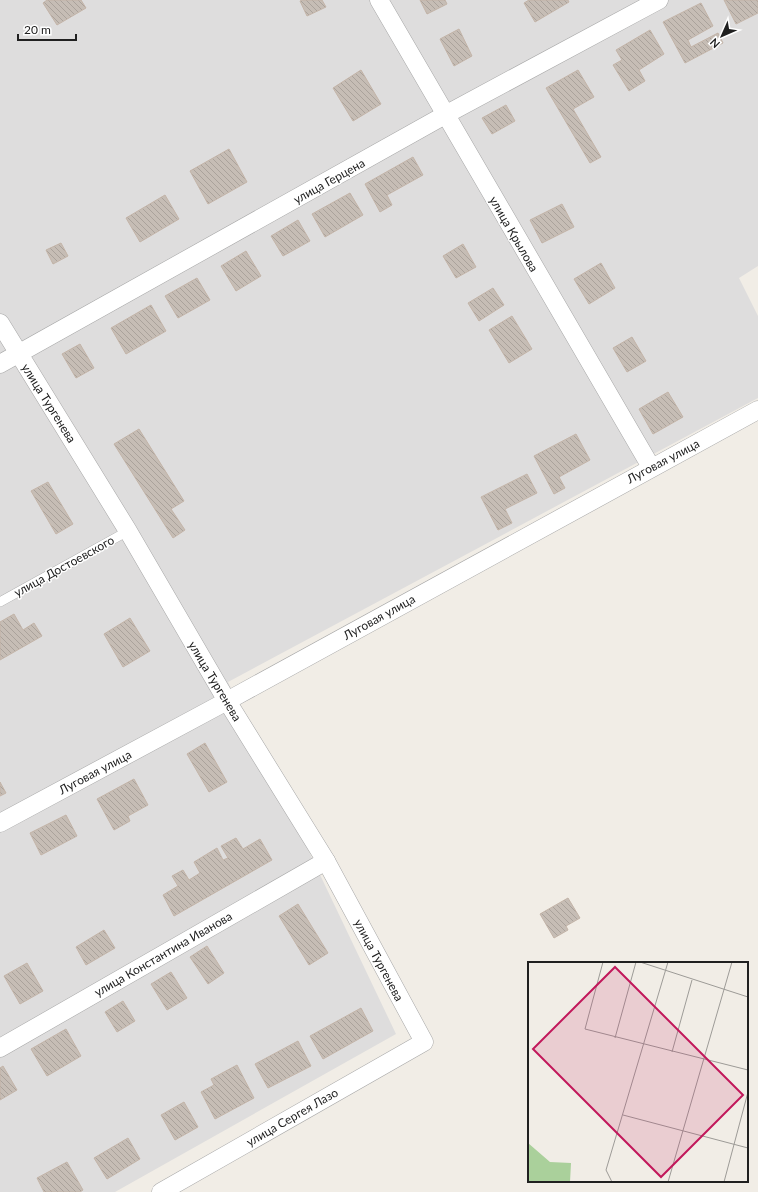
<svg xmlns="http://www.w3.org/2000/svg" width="758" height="1192" font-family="Lato,sans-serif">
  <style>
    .residential { fill: #dedddd }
    .building { fill: url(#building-back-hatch); stroke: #c3b4a8 }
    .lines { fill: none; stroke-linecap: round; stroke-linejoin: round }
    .service-casing { stroke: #a7a7a7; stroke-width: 10 }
    .minor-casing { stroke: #a7a7a7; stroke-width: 19 }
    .service { stroke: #fff; stroke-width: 9 }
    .minor { stroke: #fff; stroke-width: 18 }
    .labels { text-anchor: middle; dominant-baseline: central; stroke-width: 3; stroke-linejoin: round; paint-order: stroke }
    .street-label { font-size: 12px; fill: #202020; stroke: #fff }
    .inset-road { fill: none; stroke: #9d9b97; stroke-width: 1 }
    .view { fill: #c2185b; fill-opacity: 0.15; stroke: #c2185b; stroke-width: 2 }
    .inset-edge { fill: none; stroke: #202020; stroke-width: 2 }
  </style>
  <defs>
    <pattern id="building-back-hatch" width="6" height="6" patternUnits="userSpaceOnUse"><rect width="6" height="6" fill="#c6bdb5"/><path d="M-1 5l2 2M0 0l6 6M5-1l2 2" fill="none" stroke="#aaa29b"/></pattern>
  </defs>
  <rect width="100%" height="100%" fill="#f1ede6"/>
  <polygon class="residential" points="0,0 758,0 758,266 739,278 758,316 758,398 228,682 396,1034 115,1192 0,1192"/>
  <g class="building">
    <polygon points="47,0 81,0 86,8 57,25 43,3"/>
    <polygon points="302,0 322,0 326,7 307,16 300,1"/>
    <polygon points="420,0 445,0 447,4 427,14"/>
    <polygon points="529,0 568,0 569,2 535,22 524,3"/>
    <polygon points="724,0 758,0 758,13 736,24"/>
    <polygon points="701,3 713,26 688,40 691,47 718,33 723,43 685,63 663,22"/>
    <polygon points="459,29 472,56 454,66 440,39"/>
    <polygon points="650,30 664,54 639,70 645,81 629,91 613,65 622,60 616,50"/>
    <polygon points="361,70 381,104 353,121 333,88"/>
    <polygon points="578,70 594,97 573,109 601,157 590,163 546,88"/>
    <polygon points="506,105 515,121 492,134 482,118"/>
    <polygon points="229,149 247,182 208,204 190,171"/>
    <polygon points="413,157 423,175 387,195 392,205 380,212 365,184"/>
    <polygon points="350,193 363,215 325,237 312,214"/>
    <polygon points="165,195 179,219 140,242 126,218"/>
    <polygon points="562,204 574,227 542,243 530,220"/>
    <polygon points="298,220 310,241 283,256 271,236"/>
    <polygon points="61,243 68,256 53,264 46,250"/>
    <polygon points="463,244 476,267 456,278 443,256"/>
    <polygon points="246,251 261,276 236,291 221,266"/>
    <polygon points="601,263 615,288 589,304 574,279"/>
    <polygon points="197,278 210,300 178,318 165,296"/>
    <polygon points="493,288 504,305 479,321 468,303"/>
    <polygon points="151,305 166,331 126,354 111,328"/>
    <polygon points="512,316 532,349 509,363 489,330"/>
    <polygon points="632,337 646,361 627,372 613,348"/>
    <polygon points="80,344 94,368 76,378 62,354"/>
    <polygon points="668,392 683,417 653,434 639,409"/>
    <polygon points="139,429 184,501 171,509 185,530 173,538 114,444"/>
    <polygon points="576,434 590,460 559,477 565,488 554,494 534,456"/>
    <polygon points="527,474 537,493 505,509 512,523 498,530 481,497"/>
    <polygon points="48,482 73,524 56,534 31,491"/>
    <polygon points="14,614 23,630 34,623 42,636 0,660 0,622"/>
    <polygon points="130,618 150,651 123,667 104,634"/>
    <polygon points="205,743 227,782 209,792 187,754"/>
    <polygon points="134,779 148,805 128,816 130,821 114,830 97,799"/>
    <polygon points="0,782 6,793 0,796"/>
    <polygon points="66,815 77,836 41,855 30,833"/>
    <polygon points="236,838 243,849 260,839 272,860 174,916 163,895 178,886 172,876 183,870 189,880 200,873 194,862 217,848 223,860 228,858 221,846"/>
    <polygon points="568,898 580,918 566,926 568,930 554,938 540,914"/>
    <polygon points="298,904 328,953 309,965 279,916"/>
    <polygon points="104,930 115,948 86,965 76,947"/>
    <polygon points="207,946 224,973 208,984 190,957"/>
    <polygon points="27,963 43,991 20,1004 4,976"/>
    <polygon points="171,972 187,998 167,1010 151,984"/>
    <polygon points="123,1001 135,1021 117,1032 105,1012"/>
    <polygon points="361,1008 373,1031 323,1059 310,1036"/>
    <polygon points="66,1029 81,1056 47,1076 31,1049"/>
    <polygon points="298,1041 311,1066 268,1088 255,1064"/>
    <polygon points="237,1065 254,1098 215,1119 201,1092 214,1085 211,1079"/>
    <polygon points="3,1066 17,1090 0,1100 0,1068"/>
    <polygon points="184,1102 198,1127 175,1140 161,1115"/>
    <polygon points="128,1138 140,1159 107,1179 94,1158"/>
    <polygon points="67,1162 83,1190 80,1192 44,1192 37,1178"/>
  </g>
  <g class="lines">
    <g class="service-casing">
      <polyline id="service" points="0,602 128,531"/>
    </g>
    <g class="minor-casing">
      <g id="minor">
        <polyline points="379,0 651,467"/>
        <polyline points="0,323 128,531 227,701 326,861 424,1042 161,1192"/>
        <polyline points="0,364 445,115 659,0"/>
        <polyline points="0,823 227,701 758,410"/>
        <polyline points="0,1048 326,861"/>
      </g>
    </g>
    <use href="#service" class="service"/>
    <use href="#minor" class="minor"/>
  </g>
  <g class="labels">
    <g class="street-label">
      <text transform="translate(329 181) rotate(-29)">улица Герцена</text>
      <text transform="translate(514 234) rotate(60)">улица Крылова</text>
      <text transform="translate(49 403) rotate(58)">улица Тургенева</text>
      <text transform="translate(663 461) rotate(-28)">Луговая улица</text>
      <text transform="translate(64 566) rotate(-29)">улица Достоевского</text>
      <text transform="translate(379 617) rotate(-29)">Луговая улица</text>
      <text transform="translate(215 681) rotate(59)">улица Тургенева</text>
      <text transform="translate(95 772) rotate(-28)">Луговая улица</text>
      <text transform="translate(163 954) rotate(-30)">улица Константина Иванова</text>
      <text transform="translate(379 960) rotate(62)">улица Тургенева</text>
      <text transform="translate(292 1117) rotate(-30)">улица Сергея Лазо</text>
    </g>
  </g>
  <g transform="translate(528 962)">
    <rect width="220" height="220" fill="#f1ede6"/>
    <path d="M0 181 22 200 43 201 42 220H0Z" fill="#aad09b"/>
    <path class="inset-road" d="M75 0 57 67 220 108M112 0 220 35M87 76 108 0M144 90 164 18M95 153 220 186M84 220 78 208 140 0M140 220 204 0M196 220 220 130"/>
    <path class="view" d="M87 5 215 133 133 215 5 87Z"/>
    <rect width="220" height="220" class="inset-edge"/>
  </g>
  <g transform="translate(722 36) rotate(225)" stroke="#ffffff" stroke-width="3" paint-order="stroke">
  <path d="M0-3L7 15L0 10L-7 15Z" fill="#202020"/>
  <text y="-6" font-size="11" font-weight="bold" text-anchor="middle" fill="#202020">N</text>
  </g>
  <path d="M18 34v6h58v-6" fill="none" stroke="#202020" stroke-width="2"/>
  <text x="24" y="34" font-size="12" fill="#202020" stroke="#ffffff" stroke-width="3" paint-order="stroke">20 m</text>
</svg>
